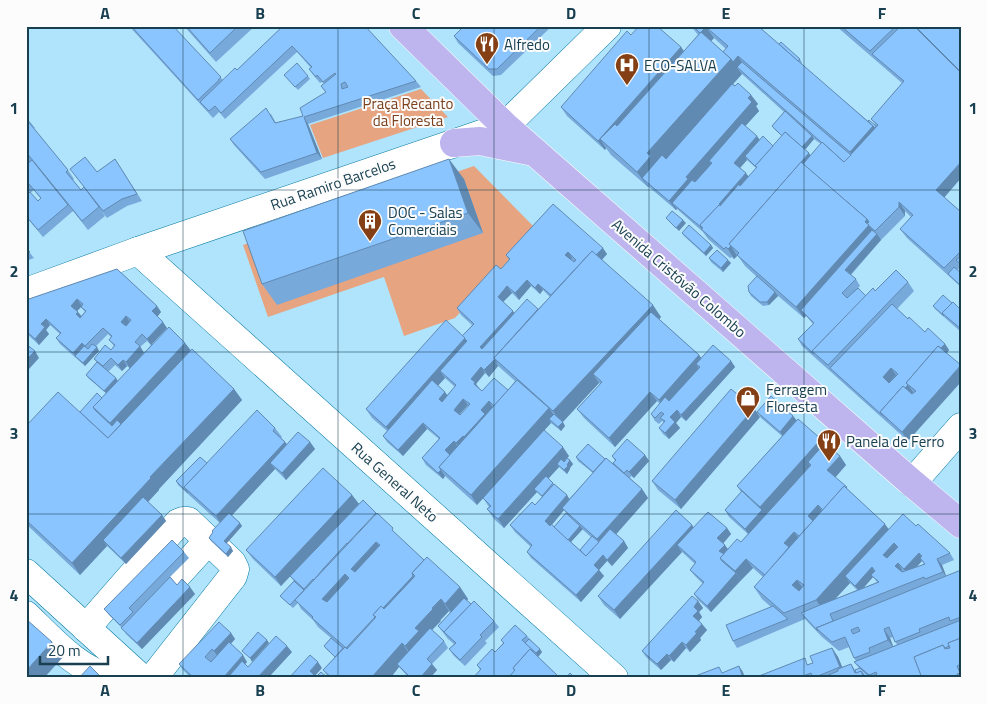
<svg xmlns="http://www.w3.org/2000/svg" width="987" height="704" font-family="'Titillium Web',sans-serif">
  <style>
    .green { fill: #e7a481 }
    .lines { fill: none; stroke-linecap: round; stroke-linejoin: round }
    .minor-casing { stroke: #057aa0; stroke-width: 29 }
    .major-casing { stroke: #fff; stroke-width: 29 }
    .minor { stroke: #fff; stroke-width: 28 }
    .major { stroke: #beb5ee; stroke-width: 28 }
    .wall { fill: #77a9db; fill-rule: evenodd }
    .shaded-wall { fill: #618ab2 }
    .building { fill: #8ac5ff; stroke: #618ab2; fill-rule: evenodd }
    .grid { fill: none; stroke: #194051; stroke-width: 1; stroke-opacity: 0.55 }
    .labels { text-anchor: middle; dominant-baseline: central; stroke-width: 4; stroke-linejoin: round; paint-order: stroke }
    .poi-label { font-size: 15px; fill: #194051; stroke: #fcfcfc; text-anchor: start }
    .park-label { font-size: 15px; fill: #7b401c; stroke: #fcfcfc }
    .street-label { font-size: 15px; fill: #194051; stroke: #fcfcfc }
    .neatline { fill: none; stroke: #194051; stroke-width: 2 }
    .grid-label { font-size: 16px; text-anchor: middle; font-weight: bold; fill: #194051 }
  </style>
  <rect width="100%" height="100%" fill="#b0e4fd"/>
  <g class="green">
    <polygon points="421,89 448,117 323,158 310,125"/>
    <polygon points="474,166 537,230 455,318 404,336 384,277 268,317 243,245"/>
  </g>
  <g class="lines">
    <g class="minor-casing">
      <g id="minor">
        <polyline points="138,251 614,678"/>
        <polyline points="26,292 138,251 505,126 607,26"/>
        <polyline points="912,483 961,427"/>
        <polyline points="26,573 141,678"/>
        <polyline points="148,607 208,541"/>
        <path d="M26 615C50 638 79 672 113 678"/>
        <polyline points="86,628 178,523 183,521 188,521 232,563 235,569 233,576 153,678"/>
      </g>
    </g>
    <g class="major-casing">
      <g id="major">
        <polyline points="403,26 505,126 912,483 961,524"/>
        <polyline points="454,143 480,141 534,152"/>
      </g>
    </g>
    <use href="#minor" class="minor"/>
    <use href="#major" class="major"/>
  </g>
  <g class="wall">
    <polygon points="129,26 173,26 223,80 237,70 283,26 416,81 421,87 308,124 322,159 265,179 234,145 230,139 271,114 276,123 303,116 326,93 321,86 324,84 322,82 320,83 314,76 309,69 311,68 297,52 225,119 219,112 213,118"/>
    <polygon points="184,26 210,26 211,27 212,26 255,26 216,62"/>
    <polygon points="464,26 552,26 501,75 493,76 458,43 454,36"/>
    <path d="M691 26H758L779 44 800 59 802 63 801 64 868 121 876 125 871 119 902 83 836 26H961V178L944 197 961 212V267L957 270 961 273V287L907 238 900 229 911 217 905 211V216L881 240 851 275 856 279 860 286 858 288 866 296 875 291 908 282 914 291 897 309 908 319 925 332 945 344 949 350 947 353 908 441 802 346 798 339 813 324 806 316 804 318 777 295 778 296 769 305 763 306 751 296 749 292 757 277 745 266 738 256H737L734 259 732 257 730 258 708 239 703 232 677 209 676 210 649 187H648L611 155 606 148 605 150 567 116 561 107 631 35 681 47 684 51 698 35ZM714 38 726 49 723 52 711 41ZM742 74 784 112 772 126 774 129 782 136 773 146 760 140 745 126 759 111 756 106 758 104 751 95 733 84ZM814 139 821 144 811 156 805 150ZM747 160 756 168 748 177 740 168ZM896 375 889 383V382Z"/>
    <polygon points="284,75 308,76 310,79 298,90"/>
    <path d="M26 117 35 128 34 129 68 170 74 179 73 180 81 190 84 188 97 172 115 159 142 201 127 206 107 218 101 210 105 216 88 230 73 211 43 237 28 219 26 221ZM34 190 41 199 38 201 30 193Z"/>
    <polygon points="464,179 483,233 277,305 262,284"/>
    <path d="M553 204 607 254 602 260 661 317 659 319 699 355 701 358 731 361 735 367 686 421 681 417 676 423 680 428 669 439 663 434 659 428 664 423 662 421 659 424 655 421 651 414 660 404 657 401 615 447 584 418 577 409 600 384 599 383 562 422 565 426 561 431 551 423 544 430 569 456 567 458 573 464 570 468V469L567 474 559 467 548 479 567 495 569 499 593 473 578 461 576 457 605 459 613 463 615 461 612 456 645 455 649 461 634 478 631 476 630 478 642 489 648 498 616 534 624 541 628 548 612 566 607 561 599 570 604 576 581 602 531 558 527 552 531 547 515 532 510 525 535 505 542 497 537 492 504 528 494 519 487 509 489 507 483 498 527 450 477 505 445 476 443 479 426 465 422 458 439 439 427 429 403 456 387 442 383 436 387 431 372 418 366 409 462 336 472 325 461 315 457 308 501 269 509 260 506 255ZM531 286 540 294 543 290 550 297 538 309 514 313 503 302 512 293 519 300ZM498 366 515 381 508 390 482 391 476 384 485 373 489 377ZM445 378 455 387 447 395 438 385ZM468 405 469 406 460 415H459ZM564 510 566 513 554 527 552 525ZM582 529 591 537 580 550 571 542Z"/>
    <polygon points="682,233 711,245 713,248 706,256 684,236"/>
    <polygon points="26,248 34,258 26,261"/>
    <polygon points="709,258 731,263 723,272 711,262"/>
    <path d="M117 269 157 306 161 312 157 317 167 328 152 344 185 343 191 351 234 389 242 400 159 489V490L148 502 162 515 166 521 126 564 107 546 80 575 26 524V426L80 412 102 398 106 393 88 378 86 375 97 362 94 359 111 350 114 346 109 340 111 337 108 334 96 346 99 351 85 366 60 344 56 338 60 334 50 325 46 330 49 334 39 345 26 333V300ZM82 306 81 307 85 312 81 316 77 311ZM147 341 151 345 144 353 140 347ZM115 365 122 371 127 366 130 368 118 381 108 372Z"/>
    <polygon points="952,303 959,308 961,306 961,332 935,309 933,306"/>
    <path d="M757 412 793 416 796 420 824 444 840 456 846 465 835 477 889 529 916 526 950 553 954 560 942 565 946 576 961 570V678H754L813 663 832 648 838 657 842 667 851 664 855 670 859 668 854 662 856 661 854 658 849 647 839 651 822 637 805 619 737 648 733 641 771 607 762 599 754 587 763 577 753 568 711 612 698 600 694 594 703 584 695 576 690 570 695 564 682 552 620 619 604 605 598 596 692 525 693 528H727L731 534 723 543 728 549 741 542 748 534 729 517 725 510 741 492 737 486 782 436 761 418ZM922 561 924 564 916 567ZM873 577 877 582 863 588ZM850 583 857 590 835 599ZM893 637 897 645 893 646 890 638Z"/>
    <polygon points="760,417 681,509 658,490 652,481"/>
    <polygon points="275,428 282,437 281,438 287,444 310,442 315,449 286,480 275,469 232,515 242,526 226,544 233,551 228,557 211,541 209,538 220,523 178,485 176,481 207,463"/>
    <polygon points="352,495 359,504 326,539 399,537 424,560 460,587 468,599 467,601 494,621 499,627 485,641 487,643 465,666 454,656 449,649 454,644 448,639 438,626 450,613 449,611 432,630 444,641 448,648 432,664 437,670 430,678 409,678 399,667 393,675 396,678 329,678 323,670 335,657 326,649 324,646 331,638 318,627 313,620 301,609 298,603 293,608 283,599 280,596 294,581 290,576 281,586 253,559 246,550"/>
    <polygon points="184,552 189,558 170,577 177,585 195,594 142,649 126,634 122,628 109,615 104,609"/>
    <polygon points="698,601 703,608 699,612 702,617 699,621 707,630 700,638 701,640 690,652 686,648 674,662 671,660 661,670 646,657 642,651"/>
    <polygon points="231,633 235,639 231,644 247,662 245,664 248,667 292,652 268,678 191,678 183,670 179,664"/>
    <polygon points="527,636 542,652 538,657 560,678 480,670 477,665 495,652 503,643 501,640"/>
  </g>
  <g class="shaded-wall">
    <polygon points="706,27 714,38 708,44 700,33"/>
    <polygon points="681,47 687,56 608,146 600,139 606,148 605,150 598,141"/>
    <polygon points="738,56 746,68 737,68 742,74 659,167 642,178 649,187 648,187 637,172 647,153 731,59"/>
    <polygon points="751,95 758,104 756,106 759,111 712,163 709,161 712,164 693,185 672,203 677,209 676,210 669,201 686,177"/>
    <polygon points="304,117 308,124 322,159 317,153"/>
    <polygon points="873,126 879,134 853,157 850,152"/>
    <polygon points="757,136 762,143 745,156 747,160 739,169 734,163"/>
    <polygon points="812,136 814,139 803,152 801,148"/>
    <polygon points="809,153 815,162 744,226"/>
    <polygon points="449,159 464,179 483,233 468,213"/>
    <polygon points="961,162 961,178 943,199 936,190"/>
    <polygon points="746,173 751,180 724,210 719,204"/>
    <polygon points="899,202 905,211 905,216 899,207"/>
    <polygon points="867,219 875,231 870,227 876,235 877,234 881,240 849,276 801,310 806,316 804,318 796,307"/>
    <polygon points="683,220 686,223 679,231 676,228"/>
    <polygon points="711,245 713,248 706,256 704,253"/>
    <polygon points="731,246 737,256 734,259 728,249"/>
    <polygon points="603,248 607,254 560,306 556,300"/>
    <polygon points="568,252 572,258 570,261 565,255"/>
    <polygon points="728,260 731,263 723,272 721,268"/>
    <polygon points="527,280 531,286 519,300 515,293"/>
    <polygon points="538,284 543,290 540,294 535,288"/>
    <polygon points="507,286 512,293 502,303 498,297"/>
    <polygon points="775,292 778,296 769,305 767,302"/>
    <polygon points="77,299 82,306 76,312 71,306"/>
    <polygon points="653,305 661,317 601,381 593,374 599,383 562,423 553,411"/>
    <polygon points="157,306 161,312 156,318 152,311"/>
    <polygon points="513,311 518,318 484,353 480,347"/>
    <polygon points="78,312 83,318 80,321 76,314"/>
    <polygon points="126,316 130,322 126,328 121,322"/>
    <polygon points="46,319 50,325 46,330 49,334 39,345 35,339 41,324"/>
    <polygon points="163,322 167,328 151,345 147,339"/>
    <polygon points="465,338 471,347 440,371 445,378 393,436 386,427"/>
    <polygon points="82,343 86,350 75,356 73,353"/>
    <polygon points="185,343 192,352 116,432 110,423"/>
    <polygon points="945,344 949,350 914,390 909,385"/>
    <polygon points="140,346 144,353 130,369 126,362"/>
    <polygon points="97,347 99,351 85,366 83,363"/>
    <polygon points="35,351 39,358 29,369 26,366 26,360"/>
    <polygon points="699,355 706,364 700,367 696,364 700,370 665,409 659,400"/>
    <polygon points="123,360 127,366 122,371 118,365"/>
    <polygon points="494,360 498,366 489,377 484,370"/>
    <polygon points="731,361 735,367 686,421 681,415"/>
    <polygon points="961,365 961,382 908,441 902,432"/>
    <polygon points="481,367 485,373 476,384 479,389 478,390 471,379"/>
    <polygon points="891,368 896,375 888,384 883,377"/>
    <polygon points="116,378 118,381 107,394 104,391"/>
    <polygon points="908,385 913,392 888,420 882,415"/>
    <polygon points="234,389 242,400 159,489 159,490 108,545 103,540 107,546 80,575 72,563 150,477"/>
    <polygon points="445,392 449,398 443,405 439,399"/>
    <polygon points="650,392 657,401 615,447 609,438"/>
    <polygon points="463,399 468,405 458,416 454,410"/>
    <polygon points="489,401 493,408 468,443 464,437 481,410"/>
    <polygon points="549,408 556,418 549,419 551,423 477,505 471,495"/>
    <polygon points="754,408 760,417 681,509 675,500"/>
    <polygon points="677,410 681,417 676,423 680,428 669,439 665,433 670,417"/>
    <polygon points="793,416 798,422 784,438 780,432"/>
    <polygon points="563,422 565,426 561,431 558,427"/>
    <polygon points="423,423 427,429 403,456 398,450"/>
    <polygon points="463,436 468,442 461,450 456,443"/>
    <polygon points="821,439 827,448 808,462 811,467 749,535 745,529 762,510 760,507"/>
    <polygon points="454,441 458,447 450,457 445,450"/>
    <polygon points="285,442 291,451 270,463 275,469 222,526 216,516"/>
    <polygon points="310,442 315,449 286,480 282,473"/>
    <polygon points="563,447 569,456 560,466 557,464 559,467 537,491 534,489 537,492 504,528 498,519"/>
    <polygon points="645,455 649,461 634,478 629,472"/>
    <polygon points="840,456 846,465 834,479 827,470"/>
    <polygon points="570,460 573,464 570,468 570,469 567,474 564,470"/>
    <polygon points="441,470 445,476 443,479 438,473"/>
    <polygon points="642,489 648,498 604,548 597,539"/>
    <polygon points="352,495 359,504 281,586 275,577"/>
    <polygon points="567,495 571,502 562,508 564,510 549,528 545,521"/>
    <polygon points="818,505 824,514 816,524 808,516"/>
    <polygon points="162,515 166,521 126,564 121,558"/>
    <polygon points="240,523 242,526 226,544 224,541"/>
    <polygon points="885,524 893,536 845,576 850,583 824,611 816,600"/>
    <polygon points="692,525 698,534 677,545 682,552 620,619 614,610"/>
    <polygon points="580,526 583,529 570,543 568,540"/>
    <polygon points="727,528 731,534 722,545 717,538"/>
    <polygon points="794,532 801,541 792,550 784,543"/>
    <polygon points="624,541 628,548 612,566 607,560"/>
    <polygon points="376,542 383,551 358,578 351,569"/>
    <polygon points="894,543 899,550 888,561 883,555"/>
    <polygon points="725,545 729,551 724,557 719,551"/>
    <polygon points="231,547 233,551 228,557 226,554"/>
    <polygon points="919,553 923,560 920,558 922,561 908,576 904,569"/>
    <polygon points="603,555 607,561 599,570 604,576 581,602 576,595 594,565"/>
    <polygon points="746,559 753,568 741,580 735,571"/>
    <polygon points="937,559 942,565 947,578 943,572"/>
    <polygon points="898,563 902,570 900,572 895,566"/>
    <polygon points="872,567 876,574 871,575 873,577 860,592 855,586"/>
    <polygon points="736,573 741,580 711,612 707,606"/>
    <polygon points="345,574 352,583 329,608 322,599"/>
    <polygon points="413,576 420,585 375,617"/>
    <polygon points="797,580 805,591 801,597 792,585"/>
    <polygon points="190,587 195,594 142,649 137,643"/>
    <polygon points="460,587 468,599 453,615 445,604"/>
    <polygon points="441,599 449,611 440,620 441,621 424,638 413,658 405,646 415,628"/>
    <polygon points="698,601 703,608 699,612 702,617 698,622 693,616 694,607"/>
    <polygon points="702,624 707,630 700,638 701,640 690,652 686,645 695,632"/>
    <polygon points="884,629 890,638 894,649 888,640"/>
    <polygon points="231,633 235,639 218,657 214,651"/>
    <polygon points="267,640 269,643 252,662 250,658"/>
    <polygon points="52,642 63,657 44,678 26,678 26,671"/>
    <polygon points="682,642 686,648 674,662 669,656"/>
    <polygon points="402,643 410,655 397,664 399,667 390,678 371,678"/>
    <polygon points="287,646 292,652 268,678 257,678"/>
    <polygon points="832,648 838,657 846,676 840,667"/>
    <polygon points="540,649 542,652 538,657 536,653"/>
    <polygon points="667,654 671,660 661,670 657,664"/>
    <polygon points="243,655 247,662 233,677 230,675 233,678 223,678"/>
    <polygon points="318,662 322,668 314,677 310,671"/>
    <polygon points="432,664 437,670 430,678 420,678"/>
    <polygon points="739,666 743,672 745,678 743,678"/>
  </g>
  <g class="building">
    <polygon points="131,26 173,26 221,77 218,80 219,80 198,100"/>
    <polygon points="186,26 210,26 211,27 212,26 238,26 210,53"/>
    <path d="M283 26H365L416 81 304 117 317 153 261 172 230 139 266 108 275 123 303 116 300 108 326 92 321 86 336 74 335 73 323 82 317 75 316 77 309 69 312 67 292 46 221 113 215 106 209 111 200 102 235 68 237 70ZM345 82 348 87 342 89 341 84Z"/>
    <polygon points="464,26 541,26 497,69 489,69 454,36"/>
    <polygon points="639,26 657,26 681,47 598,141 561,107 627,31 631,35"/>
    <polygon points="693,26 758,26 873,126 850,152 738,56 733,62 731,59 723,52 728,46 706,27 700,33"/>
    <polygon points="841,26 896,26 870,51"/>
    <polygon points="901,26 914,26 961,73 961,162 936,190 961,212 961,251 944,268 900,229 913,215 899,202 899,207 875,231 867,224 869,222 867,219 803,164 822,142 844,162 878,125 871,119 904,81 872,54"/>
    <polygon points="915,26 961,26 961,72"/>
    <polygon points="701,32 731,59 647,153 651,156 637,172 600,139 615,124 617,126"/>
    <polygon points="781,42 800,59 798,61 779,44"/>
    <polygon points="742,62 851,155 844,162 822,142 822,143 737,67"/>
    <polygon points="297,63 308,76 295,87 284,75"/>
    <polygon points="738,83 751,95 748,98 752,102 686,177 688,179 669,201 642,178 662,155 666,159 732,84 735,86"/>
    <polygon points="785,111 812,136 802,147 785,132 782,136 772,126"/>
    <polygon points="26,117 28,119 27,120 68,170 66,172 81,190 84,187 99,207 82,221 26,152"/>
    <polygon points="869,120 876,126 875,128 868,121"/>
    <polygon points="742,123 757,136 734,163 746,173 719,204 721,205 720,206 719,205 700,225 702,228 672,203 692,180 695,182 712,163 709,161"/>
    <polygon points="785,132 809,153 729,244 731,246 728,249 726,247 724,249 701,229 703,228 700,225 719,205 720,206 739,184 740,186 757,167 755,166"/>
    <polygon points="763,136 773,146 755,166 745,156"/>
    <polygon points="85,157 97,172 115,159 137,194 122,199 103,211 70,169"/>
    <polygon points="449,159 468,213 262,284 243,231"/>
    <polygon points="32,160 68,205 38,230 26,216 26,196 30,192 38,201 41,198 29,184 26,186 26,165"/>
    <polygon points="801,162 867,219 865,222 869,225 796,307 737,255 739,253 729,244"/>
    <path d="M553 204 603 248 596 255 592 251 551 295 538 284 535 288 527 280 515 293 507 286 498 297 513 311 480 347 482 349 527 299 538 309 494 358 497 363 494 360 484 370 481 367 471 379 475 382 474 384 482 391 494 378 508 390 494 406 489 401 481 410 485 414 464 437 463 436 456 443 454 441 445 450 450 455 439 467 441 470 438 473 422 458 440 438 423 423 398 450 383 436 432 380 445 392 439 399 442 402 456 385 440 371 467 341 462 336 474 324 457 308 496 265 501 269 510 259 506 255ZM568 252 576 260 574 262 565 255ZM463 399 470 404 460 415 454 410Z"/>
    <polygon points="672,211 683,220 676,228 666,218"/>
    <polygon points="689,225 711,245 704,253 682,233"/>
    <polygon points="872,230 877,234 845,270 856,279 842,293 847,298 858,288 866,296 812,351 814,354 798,339 814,323 801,310"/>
    <polygon points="26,248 30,252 26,253"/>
    <polygon points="717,250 728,260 721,268 709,258"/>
    <polygon points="592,251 653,305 553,411 494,358"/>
    <polygon points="961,256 961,264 956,260"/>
    <polygon points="954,267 961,273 961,286 948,274"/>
    <path d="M117 269 157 306 152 311 163 322 147 339 142 334 135 342 140 346 126 362 123 360 118 365 111 358 103 366 94 359 105 345 111 350 115 345 109 340 112 336 103 328 85 346 82 343 73 353 56 338 61 333 46 319 41 324 45 327 35 339 26 331V300ZM77 299 83 304 81 307 86 311 80 318 76 314 78 312 71 306ZM126 316 131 320 126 326 121 322Z"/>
    <polygon points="896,270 908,282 828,365 812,351 873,288 875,291"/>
    <polygon points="757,276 775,292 767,302 760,302 749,292 748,286"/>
    <polygon points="943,295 952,303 942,313 944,316 933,306"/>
    <polygon points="953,302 959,308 961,306 961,329 942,313"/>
    <path d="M892 304 908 319 909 317 925 332 928 328 945 344 941 348 938 346 906 383 908 385 905 388 903 386 880 412 882 415 830 368ZM891 368 898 374 889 383 883 377Z"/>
    <polygon points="651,312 699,355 659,400 650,392 609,438 577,409 602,382 593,374"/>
    <polygon points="446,320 465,338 386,427 366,409"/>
    <polygon points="169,327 185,343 110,423 93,407"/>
    <polygon points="26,344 35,351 26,360"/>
    <polygon points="92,344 97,347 83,363 75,356 84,346 88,349"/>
    <polygon points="713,345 731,361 681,415 677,410 670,417 675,422 665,433 659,428 665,421 660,418 664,414 661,412 655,418 651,414 665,397 669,401 700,367 696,364"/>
    <polygon points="938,346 961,365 902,432 880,412 903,386 912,394 916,391 906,383"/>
    <polygon points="192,349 234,389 150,477 151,478 72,563 26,520 26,426 58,392 108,438"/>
    <polygon points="97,362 116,378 104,391 86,375"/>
    <polygon points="517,380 549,408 471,495 439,467"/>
    <polygon points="731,389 754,408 675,500 652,481"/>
    <polygon points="97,393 102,398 93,407 95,410 112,426 117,420 121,424 108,438 80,412"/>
    <polygon points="771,396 793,416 780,432 757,412"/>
    <polygon points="257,410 275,428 273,431 285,442 216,516 184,487"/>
    <polygon points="554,414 563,422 558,427 549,419"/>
    <polygon points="798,419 821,439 760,507 737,486"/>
    <polygon points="544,430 563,447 498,519 487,509 491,506 483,498"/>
    <polygon points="298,432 310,442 282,473 270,463"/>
    <polygon points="627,439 645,455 629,472 627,470 624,473 613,463 616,460 612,456"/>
    <polygon points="825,443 840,456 827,470 847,487 846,488 844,486 823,510 818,505 808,516 813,521 799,536 794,532 784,543 789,547 765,575 746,559 735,571 720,558 737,539 741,542 811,465 808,462"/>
    <polygon points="588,444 605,459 593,472 576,457"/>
    <polygon points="200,457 207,463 184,487 188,493 176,481"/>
    <polygon points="567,458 570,460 567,465 568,466 564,470 557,464 561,459 564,462"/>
    <polygon points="606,458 642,489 597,539 562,508"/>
    <polygon points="323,468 352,495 275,577 246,550"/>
    <polygon points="546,476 553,483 542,496 534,489"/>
    <polygon points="554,484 567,495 545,521 550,526 551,524 586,556 610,529 624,541 607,560 603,555 594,565 599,570 576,595 527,552 532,545 510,525 532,502 535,505"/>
    <path d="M844 486 885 524 816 600 784 613 754 587ZM797 580 804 585 799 591 792 585Z"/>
    <polygon points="742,491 762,510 745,529 725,510"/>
    <polygon points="143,497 162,515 121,558 103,540"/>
    <polygon points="363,500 376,513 347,544 347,543 323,569 314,580 313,579 304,589 290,576"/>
    <polygon points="676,510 692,525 614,610 598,596"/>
    <polygon points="708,512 727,528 717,538 725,545 719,551 724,554 720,558 722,561 736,573 707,606 694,594 704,582 690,570 696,562 677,545"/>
    <polygon points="229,513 240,523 224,541 231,547 226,554 209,538 213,532 212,531"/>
    <path d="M377 513 393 528 392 530 424 560 412 573 413 576 383 608 381 606 373 615 375 617 346 648 312 618 313 617 295 600ZM376 542 380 545 355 572 351 569ZM345 574 349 578 327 602 322 599Z"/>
    <polygon points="566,513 580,526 568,540 554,527"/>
    <path d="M903 514 916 526 918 524 950 553 937 559 943 572 925 579 924 577 830 614 833 621 816 628 818 631 801 613 820 605 879 582 871 575 875 571 872 567 855 586 845 576ZM894 543 898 547 887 558 883 555ZM919 553 922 556 920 558 925 564 902 572 895 566 898 563 904 569Z"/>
    <polygon points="592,536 599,542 586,556 580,550"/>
    <polygon points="172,540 184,552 129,608 133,612 120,625 104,609"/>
    <polygon points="427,557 460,587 445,604 441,599 432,608 433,609 415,628 419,631 405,646 402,643 371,678 332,678 323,670 345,647 347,649 376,617 373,615 381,606 384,609 415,576 412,573"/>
    <path d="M961 570V617L950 621 949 617 919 629 920 632 895 642 889 627 884 629 888 640 869 648 870 652 854 658 845 637 832 642 816 628ZM858 627 860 631 853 634 851 630Z"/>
    <polygon points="170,577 177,585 182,579 190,587 137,643 121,628"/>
    <polygon points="294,581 304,590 290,605 280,596"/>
    <polygon points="692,596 698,601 694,607 698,611 693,616 702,624 695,632 697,633 686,645 682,642 669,656 667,654 657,664 642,651"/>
    <polygon points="464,598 471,604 444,632 438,626"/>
    <polygon points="474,601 494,621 480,635 482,637 460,660 449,649 456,643 444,632"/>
    <polygon points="773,606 788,619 733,641 726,625"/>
    <polygon points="26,619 52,642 26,671"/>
    <polygon points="961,620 961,638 948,643 949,646 945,648 943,645 914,657 921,675 913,678 872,678 871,677 877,674 876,672 869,675 854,662"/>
    <polygon points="219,622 231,633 214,651 212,649 205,657 211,662 229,642 243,655 223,678 194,678 179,664"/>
    <polygon points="515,625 527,636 522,640 533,650 532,652 530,649 513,668 515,671 508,678 473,678 481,669 477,665 492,649 495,652 504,643 501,640"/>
    <polygon points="430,628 444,641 427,659 432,664 420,678 411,678 397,664"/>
    <polygon points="258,632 267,640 250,658 242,651"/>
    <polygon points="276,636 287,646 257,678 234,678 230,675 242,661 248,667"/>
    <polygon points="331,638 343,648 335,657 324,646"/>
    <polygon points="961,638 961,664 957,666 960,673 957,674 958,678 922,678 914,657 943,645 945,649 950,648 948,643"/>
    <polygon points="529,639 540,649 536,653 525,643"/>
    <polygon points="832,648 840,667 813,678 811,673 798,678 754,678 805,658 807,665 813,663 810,656"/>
    <polygon points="530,649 560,678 508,678 515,670 513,668"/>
    <polygon points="310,655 318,662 310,671 316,677 315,678 313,678 311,676 309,678 289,678"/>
    <polygon points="851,664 855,673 861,671 864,678 822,678 838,671 838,669"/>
    <polygon points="90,666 102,678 79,678"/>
    <polygon points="739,666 743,678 690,678 719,667 722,673"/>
    <polygon points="860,668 871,678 866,678 861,671 856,673 855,670"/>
    <polygon points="321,672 328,678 315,678"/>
    <polygon points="570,673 575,678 566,678"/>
    <polygon points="392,674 396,678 389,678"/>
  </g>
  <path class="grid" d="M183 26V678M338 26V678M494 26V678M649 26V678M804 26V678M26 190H961M26 352H961M26 514H961"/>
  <defs>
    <g id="restaurant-pin" transform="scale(1.25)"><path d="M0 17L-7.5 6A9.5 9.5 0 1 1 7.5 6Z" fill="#844014" stroke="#fcfcfc"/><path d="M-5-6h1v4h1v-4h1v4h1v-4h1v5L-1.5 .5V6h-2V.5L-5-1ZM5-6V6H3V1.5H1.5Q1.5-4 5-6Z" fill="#fff"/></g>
    <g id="hospital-pin" transform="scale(1.25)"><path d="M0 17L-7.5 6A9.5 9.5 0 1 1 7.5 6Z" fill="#844014" stroke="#fcfcfc"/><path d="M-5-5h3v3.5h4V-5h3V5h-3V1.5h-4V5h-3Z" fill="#fff"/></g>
    <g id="building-pin" transform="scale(1.25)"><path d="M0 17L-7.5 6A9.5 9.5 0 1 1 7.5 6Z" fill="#844014" stroke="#fcfcfc"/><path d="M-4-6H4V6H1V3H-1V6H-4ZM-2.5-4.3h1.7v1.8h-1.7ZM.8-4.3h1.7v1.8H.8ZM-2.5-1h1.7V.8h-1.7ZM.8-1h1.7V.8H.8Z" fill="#fff"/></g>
    <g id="shop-pin" transform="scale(1.25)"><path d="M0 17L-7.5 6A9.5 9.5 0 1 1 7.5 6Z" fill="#844014" stroke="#fcfcfc"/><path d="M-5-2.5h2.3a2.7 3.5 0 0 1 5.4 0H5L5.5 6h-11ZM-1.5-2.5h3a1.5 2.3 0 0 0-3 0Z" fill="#fff"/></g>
  </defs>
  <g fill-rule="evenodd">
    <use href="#restaurant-pin" x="487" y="44"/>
    <use href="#hospital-pin" x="627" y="65"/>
    <use href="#building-pin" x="370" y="221"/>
    <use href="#shop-pin" x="748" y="398"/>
    <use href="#restaurant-pin" x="829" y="441"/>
  </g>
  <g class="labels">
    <g class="poi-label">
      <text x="504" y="44">Alfredo</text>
      <text x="644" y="65">ECO-SALVA</text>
      <text x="388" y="212">DOC - Salas<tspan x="388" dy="17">Comerciais</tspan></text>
      <text x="766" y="389">Ferragem<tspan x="766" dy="17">Floresta</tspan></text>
      <text x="846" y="441">Panela de Ferro</text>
    </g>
    <g class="park-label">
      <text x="408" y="103">Praça Recanto<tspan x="408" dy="17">da Floresta</tspan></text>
    </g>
    <g class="street-label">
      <text transform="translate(333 184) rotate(-19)">Rua Ramiro Barcelos</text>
      <text transform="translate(679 278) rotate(41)">Avenida Cristóvão Colombo</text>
      <text transform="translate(395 482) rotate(42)">Rua General Neto</text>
    </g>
  </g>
  <rect width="987" height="704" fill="none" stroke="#fcfcfc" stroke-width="55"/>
  <path d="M40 656v8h68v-8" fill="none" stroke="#194051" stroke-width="2.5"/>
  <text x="48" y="656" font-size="15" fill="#194051" stroke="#fcfcfc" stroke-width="4" paint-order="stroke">20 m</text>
  <rect x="28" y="28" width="932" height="648" class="neatline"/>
  <g class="grid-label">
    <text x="105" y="19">A</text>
    <text x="260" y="19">B</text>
    <text x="416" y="19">C</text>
    <text x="571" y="19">D</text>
    <text x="726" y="19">E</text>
    <text x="882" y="19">F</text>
    <text x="14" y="114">1</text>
    <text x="973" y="114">1</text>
    <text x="14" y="277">2</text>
    <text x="973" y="277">2</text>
    <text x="14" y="439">3</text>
    <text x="973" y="439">3</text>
    <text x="14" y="601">4</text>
    <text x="973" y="601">4</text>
    <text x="105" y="696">A</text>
    <text x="260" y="696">B</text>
    <text x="416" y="696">C</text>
    <text x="571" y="696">D</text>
    <text x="726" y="696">E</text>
    <text x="882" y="696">F</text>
  </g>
</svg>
